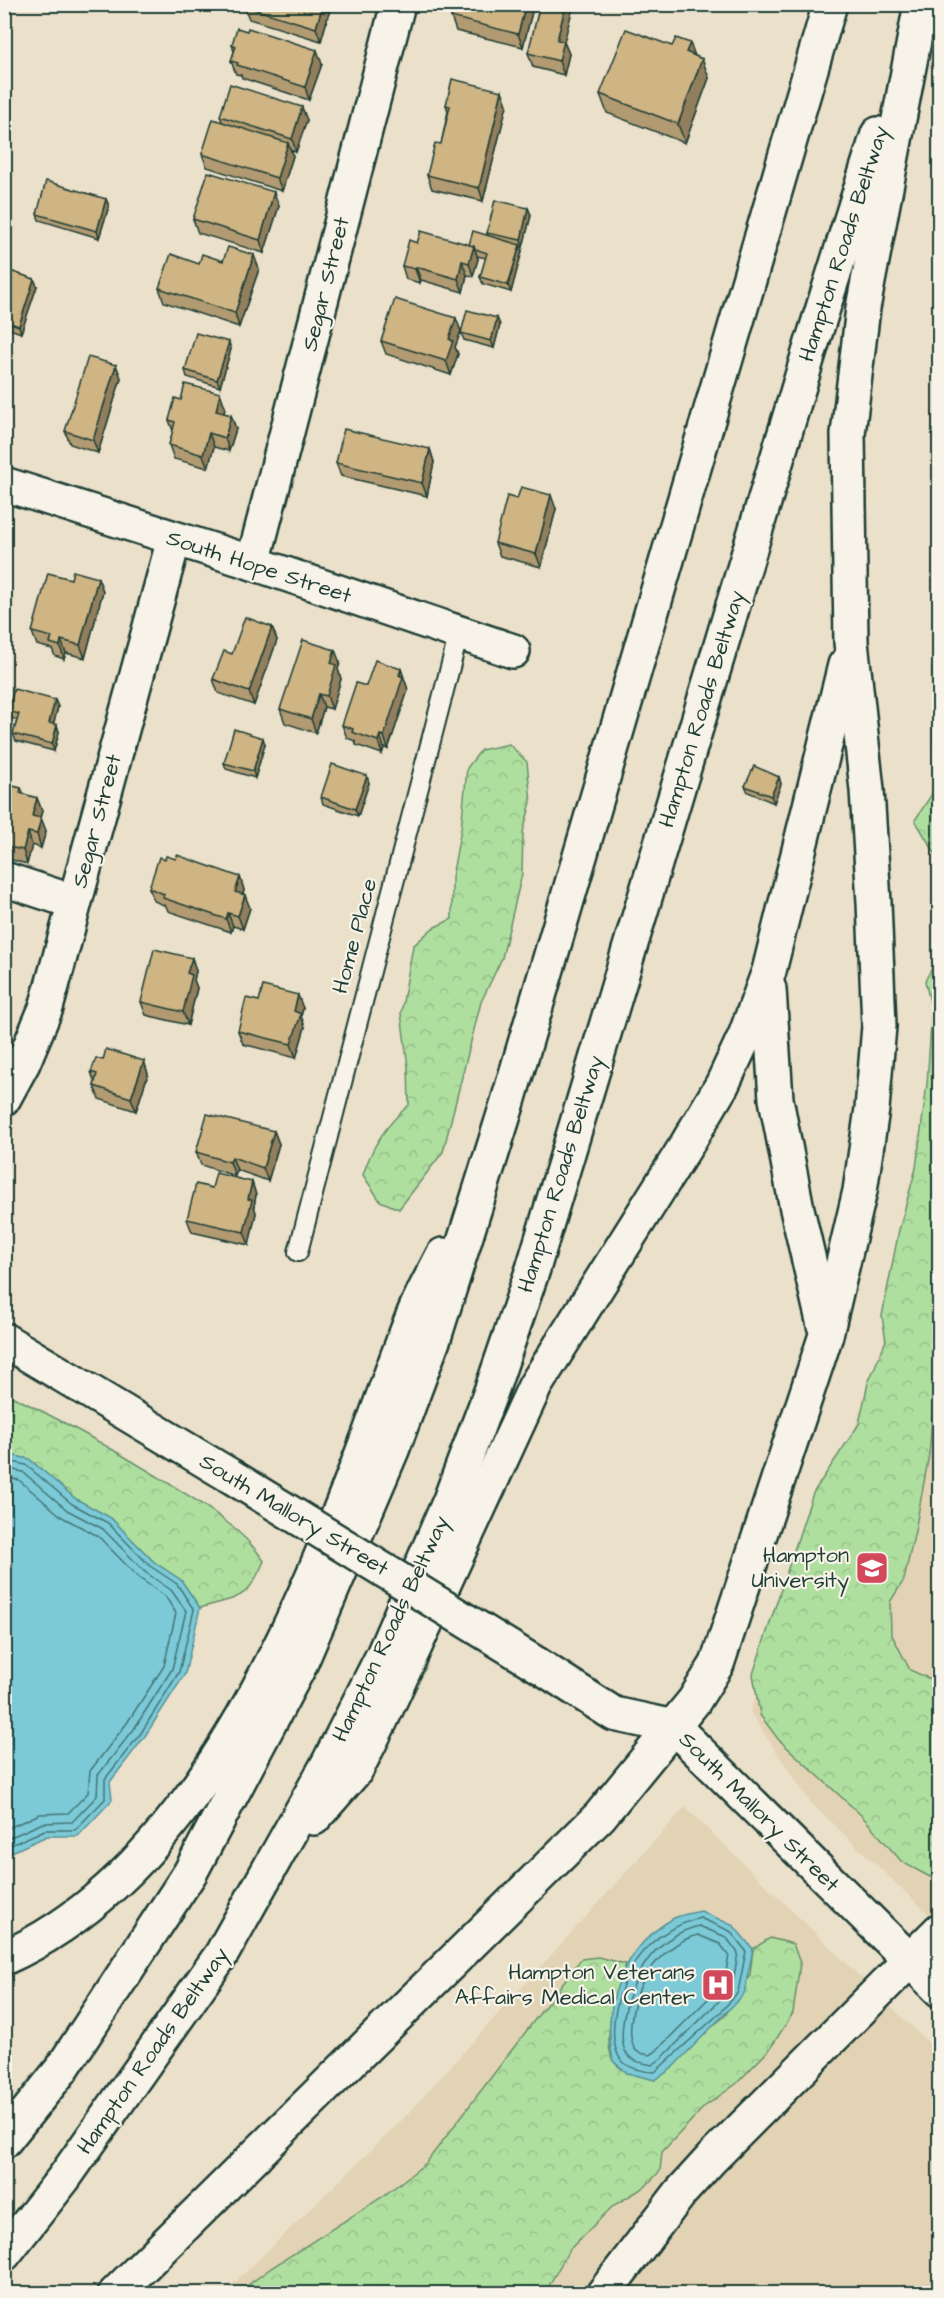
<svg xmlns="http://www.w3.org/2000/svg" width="944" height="2298" font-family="'Architects Daughter',sans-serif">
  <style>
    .built { fill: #e3d3b5 }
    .forest { fill: url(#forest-crowns); stroke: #678e6a; stroke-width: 1.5 }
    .water { fill: #7bcad8; stroke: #569296; stroke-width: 1.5 }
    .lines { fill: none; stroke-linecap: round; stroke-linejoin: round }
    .shore { stroke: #447576; stroke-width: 1.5 }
    .service-casing { stroke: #1f3d34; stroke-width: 22 }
    .minor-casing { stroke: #1f3d34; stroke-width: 38 }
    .primary-casing { stroke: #1f3d34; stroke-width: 38 }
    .motorway-casing { stroke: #1f3d34; stroke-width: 38 }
    .service { stroke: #f7f3e8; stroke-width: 18 }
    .minor { stroke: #f7f3e8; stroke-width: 33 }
    .primary { stroke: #f7f3e8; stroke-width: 33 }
    .motorway { stroke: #f7f3e8; stroke-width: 33 }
    .primary-bridge-casing { stroke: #1f3d34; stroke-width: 38; stroke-linecap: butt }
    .primary-bridge { stroke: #f7f3e8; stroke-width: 33 }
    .wall { fill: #b29b72; stroke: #1f3d34; stroke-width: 1.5 }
    .shaded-wall { fill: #917e5c; stroke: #1f3d34; stroke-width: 1.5 }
    .building { fill: #cfb484; stroke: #1f3d34; stroke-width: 1.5 }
    .labels { text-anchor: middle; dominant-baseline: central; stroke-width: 4.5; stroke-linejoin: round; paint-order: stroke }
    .street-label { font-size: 22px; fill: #1f3d34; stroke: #f7f3e8 }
    .poi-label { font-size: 22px; fill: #1f3d34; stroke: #f7f3e8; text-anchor: end }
  </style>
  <defs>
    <pattern id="forest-crowns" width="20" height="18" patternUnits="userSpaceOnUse" patternTransform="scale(1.5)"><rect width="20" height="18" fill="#afdf9f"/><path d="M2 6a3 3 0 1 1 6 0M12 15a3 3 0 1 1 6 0" fill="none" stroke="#96c08a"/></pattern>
  </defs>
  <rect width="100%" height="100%" fill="#ebe0ca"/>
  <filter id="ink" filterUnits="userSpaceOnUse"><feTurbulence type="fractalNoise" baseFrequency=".0167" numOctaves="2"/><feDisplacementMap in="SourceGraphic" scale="12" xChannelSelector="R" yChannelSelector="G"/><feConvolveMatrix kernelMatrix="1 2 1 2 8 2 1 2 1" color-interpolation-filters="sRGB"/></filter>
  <g filter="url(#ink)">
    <g class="built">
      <polygon points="939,1059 939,1924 810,1802 750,1712 837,1483 907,1269"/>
      <polygon points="685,1807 939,2053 939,2293 223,2294 403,2119"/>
    </g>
    <g class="forest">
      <polygon points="939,655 939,860 915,820 932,794 934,772 932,668"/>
      <path d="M509 744 527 762 531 802 523 832 522 874 502 958 481 1002 443 1152 399 1209 380 1201 363 1175C372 1146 386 1125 409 1105L408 1067 401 1013 413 946 433 928 452 919V877L461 829 467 768 481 750Z"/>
      <polygon points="939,955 939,1336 929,1455 915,1531 904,1580 890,1602 891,1633 910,1670 939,1683 940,1870 930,1877 902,1862 862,1816 778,1739 760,1715 753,1674 813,1493 859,1424 868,1383 886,1341 882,1316 899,1230 916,1168 927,1084 932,1010 925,981"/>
      <path d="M5 1393C60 1419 113 1449 165 1481 200 1503 241 1526 264 1561 247 1601 240 1596 200 1608L181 1580 154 1562 111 1518 76 1499 29 1459 5 1454Z"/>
      <path d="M770 1938 793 1944 800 1963 793 2013 770 2049 736 2084 704 2107 662 2152 660 2171 645 2187 614 2205 569 2250 545 2293 236 2294 271 2268 382 2197 426 2163 581 1959 598 1957 626 1964C618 1986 601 2038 613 2060 621 2074 641 2076 655 2080L671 2069 697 2039 725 2016 750 1975 753 1949Z"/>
    </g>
    <g class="water">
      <polygon points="5,1454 29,1459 76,1499 111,1518 154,1562 181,1580 200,1608 185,1674 145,1736 110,1782 112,1800 78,1836 47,1836 5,1855"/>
      <path d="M701 1911 734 1926 753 1949 744 1994 671 2069 655 2080 627 2073 613 2061C601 2005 623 1947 674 1918 682 1914 693 1913 701 1911Z"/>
    </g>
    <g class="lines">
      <g class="shore">
        <polyline points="4,1460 26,1465 72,1504 108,1523 150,1566 177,1584 194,1610 179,1672 141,1733 105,1779 105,1799 75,1830 45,1830 4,1848"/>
        <polyline points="4,1468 23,1472 67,1510 103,1529 145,1572 171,1590 186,1611 172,1669 134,1729 98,1775 97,1796 72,1822 43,1823 4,1840"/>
        <polyline points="4,1477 19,1480 62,1517 98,1536 139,1578 165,1596 176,1613 164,1666 127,1723 90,1771 88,1793 68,1813 40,1814 4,1830"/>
        <path d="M700 1918 730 1931 746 1951 738 1992 721 2012 655 2072C644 2072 625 2068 619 2057 606 2032 619 1990 631 1968 646 1942 672 1925 700 1918Z"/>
        <path d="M699 1926 726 1937 738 1953 732 1988 661 2059 652 2065C644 2063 632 2062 627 2054 620 2045 622 2028 624 2017 633 1974 654 1937 699 1926Z"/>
        <path d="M698 1935 720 1944 729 1955 724 1983 655 2052 650 2055C644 2054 636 2053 634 2048 625 2029 636 1991 647 1974 659 1956 677 1940 698 1935Z"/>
      </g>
      <g class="service-casing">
        <polyline id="service" points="298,1252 459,633"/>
      </g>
      <g class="minor-casing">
        <g id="minor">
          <polyline points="4,484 253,563 513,651"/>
          <polyline points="253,563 398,4"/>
          <polyline points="4,879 74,902"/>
          <polyline points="4,1098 23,1063 46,1008 174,539"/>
          <polyline points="674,1727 940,1990"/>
          <polyline points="603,2294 681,2192 712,2158 940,1930"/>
        </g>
      </g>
      <g class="primary-casing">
        <g id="primary">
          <polyline points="4,1340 229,1475"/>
          <polyline points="538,1665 614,1714 674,1727"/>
        </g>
      </g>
      <g class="motorway-casing">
        <g id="motorway">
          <polyline points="769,989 776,1099 797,1209 824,1325"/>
          <polyline points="314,1818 356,1770 382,1718 535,1386 687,1144 722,1085 745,1036 769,971 845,665"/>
          <path d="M4 1958C194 1874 297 1625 366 1443 382 1401 396 1358 413 1316 421 1295 433 1275 443 1255"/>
          <polyline points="4,2141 61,2070 190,1873 299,1667 392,1450 434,1338 507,1105 830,4"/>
          <polyline points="4,2254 64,2178 221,1955 329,1762 383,1655 450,1500 493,1386 533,1269 812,343 878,134"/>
          <polyline points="115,2294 600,1816 694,1701 717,1664 826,1335 860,1191 872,1109 879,1026 874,902 867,790 851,642 848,434 863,308 921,4"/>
        </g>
      </g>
      <use href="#service" class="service"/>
      <use href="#minor" class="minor"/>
      <use href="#primary" class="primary"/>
      <use href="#motorway" class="motorway"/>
      <g class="primary-bridge-casing">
        <polyline id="primary-bridge" points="229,1475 538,1665"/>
      </g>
      <use href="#primary-bridge" class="primary-bridge"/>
    </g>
    <g class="wall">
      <polygon points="157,4 189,4 187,13"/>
      <polygon points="534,4 523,47 456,31 451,17 464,5"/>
      <polygon points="244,6 331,6 321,41 249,19"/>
      <polygon points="564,42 569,54 564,75 533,67 528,53"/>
      <polygon points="690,43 695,56 702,59 709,78 685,143 607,113 600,94 672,46"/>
      <polygon points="232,44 322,64 309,100 242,78 241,75 236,74 231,61 234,52"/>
      <polygon points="502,91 507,105 483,201 432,189 427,175 441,144 448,111 446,105"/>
      <polygon points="220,116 307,120 296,152 291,150 293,156 282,191 207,167 202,154 222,121"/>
      <polygon points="106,199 109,206 99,238 39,220 37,214"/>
      <polygon points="279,206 264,253 198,233 193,219"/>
      <polygon points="528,208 531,215 523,247 521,247 522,251 511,292 483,284 480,277 486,258 477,256 478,259 473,276 467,275 463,292 421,280 420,283 406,279 402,266 469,245 488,235 487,233"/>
      <polygon points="223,261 259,269 239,327 164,302 159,288 199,264"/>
      <polygon points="4,269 34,279 37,286 21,333 4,327"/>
      <polygon points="497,318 500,325 494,348 464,340 461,333"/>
      <polygon points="461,331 455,347 458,354 451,375 386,354 381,341"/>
      <polygon points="231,349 220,387 187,377 185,370"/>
      <polygon points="116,365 121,378 98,453 70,444 65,431"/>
      <polygon points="220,393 225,407 224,413 231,415 236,429 229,451 214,447 208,468 174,459 169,445 173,431 169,420 181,400"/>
      <polygon points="430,449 434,462 427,496 341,476 336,463"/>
      <polygon points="556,509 541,567 500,556 495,543"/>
      <polygon points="98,578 103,591 85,658 66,653 64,659 55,656 52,649 37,645 32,632 71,579"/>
      <polygon points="272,627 277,640 254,705 218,693 213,679 232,654"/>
      <polygon points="340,663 338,669 341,679 332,709 324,707 316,733 285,723 280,709"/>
      <polygon points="401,669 408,690 388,749 384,748 382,754 356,745 355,741 347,738 342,725 366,686"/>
      <polygon points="55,700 58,707 53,724 57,725 59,732 54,751 16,741 13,734 17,720 11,718 8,711"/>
      <polygon points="265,744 255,778 226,769 224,763"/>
      <polygon points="779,777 781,784 774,803 748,792 745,786"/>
      <polygon points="369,783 358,816 323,804 321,797"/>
      <polygon points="4,784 21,788 24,794 37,798 42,811 40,818 41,818 46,831 41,848 32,845 27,864 4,858"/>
      <polygon points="176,859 240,877 244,890 243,894 250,908 243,929 233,926 231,932 168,911 166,906 154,901 149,888 165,860"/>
      <polygon points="192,958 196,971 194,980 197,988 188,1025 146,1015 141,1002"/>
      <polygon points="259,1001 303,1008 301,1016 305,1027 296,1058 243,1044 238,1031"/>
      <polygon points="103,1060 144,1061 148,1074 136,1111 99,1099 94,1086 95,1083 91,1072"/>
      <polygon points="274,1131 279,1144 268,1181 237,1170 235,1176 201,1165 196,1152"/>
      <polygon points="252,1182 256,1195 254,1206 256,1213 249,1245 192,1232 187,1219 212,1188"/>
    </g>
    <g class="shaded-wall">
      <polygon points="185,4 189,4 187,13 185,6"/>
      <polygon points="323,4 331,4 331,6 321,41 316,28"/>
      <polygon points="526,4 534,4 523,47 518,34"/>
      <polygon points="566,4 574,4 564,42 569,54 564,75 559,61 557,40"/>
      <polygon points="690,43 697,62 686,52"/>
      <polygon points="317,50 322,64 309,100 305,87"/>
      <polygon points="702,59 709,78 685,143 678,124"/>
      <polygon points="502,91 507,105 483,201 479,188"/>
      <polygon points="302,107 307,120 296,152 292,139"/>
      <polygon points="288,143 293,156 282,191 277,178"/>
      <polygon points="274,192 279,206 264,253 260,240"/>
      <polygon points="106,199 109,206 99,238 97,231"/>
      <polygon points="528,208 531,215 523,247 521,240"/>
      <polygon points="520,245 522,251 511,292 508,285"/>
      <polygon points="474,246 478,259 473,276 469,263"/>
      <polygon points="254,255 259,269 239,327 235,313"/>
      <polygon points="462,261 467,275 463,292 458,279"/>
      <polygon points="416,267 421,280 420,283 415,269"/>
      <polygon points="34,279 37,286 21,333 19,326"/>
      <polygon points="456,318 461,331 455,347 458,354 451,375 446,361 449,339"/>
      <polygon points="497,318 500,325 494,348 491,341"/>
      <polygon points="229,342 231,349 220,387 217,380"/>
      <polygon points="116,365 121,378 98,453 93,440"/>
      <polygon points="220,393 225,407 221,425 216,411"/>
      <polygon points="231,415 236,429 229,451 225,438"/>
      <polygon points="209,433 214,447 208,468 203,455"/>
      <polygon points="430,449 434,462 427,496 422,483"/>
      <polygon points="551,495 556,509 541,567 536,554"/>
      <polygon points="98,578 103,591 85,658 80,645"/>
      <polygon points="272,627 277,640 254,705 249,692"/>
      <polygon points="61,640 66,653 64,659 60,646"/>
      <polygon points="335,650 340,663 338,669 341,679 332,709 327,696 331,663"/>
      <polygon points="401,669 408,690 388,749 384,736"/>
      <polygon points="319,694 324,707 316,733 311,719"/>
      <polygon points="55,700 58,707 52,730 49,723"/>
      <polygon points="57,725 59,732 54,751 52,744"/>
      <polygon points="380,735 384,748 382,754 378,741"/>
      <polygon points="263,738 265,744 255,778 253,771"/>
      <polygon points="367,776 369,783 358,816 355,809"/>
      <polygon points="779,777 781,784 774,803 771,796"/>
      <polygon points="37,798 42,811 36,829 32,816"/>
      <polygon points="41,818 46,831 41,848 37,834"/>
      <polygon points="28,832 32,845 27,864 23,850"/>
      <polygon points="240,877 244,890 240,905 235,892"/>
      <polygon points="245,895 250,908 243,929 238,916"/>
      <polygon points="228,913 233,926 231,932 226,919"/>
      <polygon points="192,958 196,971 194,980 197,988 188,1025 183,1012 187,973"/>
      <polygon points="298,995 303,1008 301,1016 305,1027 296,1058 291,1044 294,1011"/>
      <polygon points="144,1061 148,1074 136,1111 131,1098"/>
      <polygon points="274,1131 279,1144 268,1181 263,1168"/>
      <polygon points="232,1157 237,1170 235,1176 230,1162"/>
      <polygon points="252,1182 256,1195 254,1206 256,1213 249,1245 244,1232 248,1199"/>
    </g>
    <g class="building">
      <polygon points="244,4 323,4 316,28 244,6"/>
      <polygon points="454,4 464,5 464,4 526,4 518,34 451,17"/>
      <polygon points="540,4 566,4 557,40 564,41 559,61 528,53"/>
      <polygon points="237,28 247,31 248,28 317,50 305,87 237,65 238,63 231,61 236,46 232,44"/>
      <polygon points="626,29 672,46 676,38 690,43 686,52 702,59 678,124 600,94"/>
      <polygon points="452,79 502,91 479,188 427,175 435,143 441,144 450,106 446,105"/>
      <polygon points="230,84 302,107 292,139 220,116"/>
      <polygon points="213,119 288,143 277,178 202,154"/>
      <polygon points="208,172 274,192 260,240 193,219"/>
      <polygon points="46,181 106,199 97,231 37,214"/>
      <polygon points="495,200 528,208 521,240 487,233"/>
      <polygon points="421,231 474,246 469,263 462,261 458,279 416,267 415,269 402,266 409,240 417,243"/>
      <polygon points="473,231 520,245 508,285 480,277 487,253 475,249 474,246 469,245"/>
      <polygon points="228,247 254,255 235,313 159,288 171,254 199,264 202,254 223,261"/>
      <polygon points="4,269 34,279 19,326 4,321"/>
      <polygon points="395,299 456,318 449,339 453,341 446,361 381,341"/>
      <polygon points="467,310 497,318 491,341 461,333"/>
      <polygon points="196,333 229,342 217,380 185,370"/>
      <polygon points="88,357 116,365 93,440 65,431"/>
      <polygon points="185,384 220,393 216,411 231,415 225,438 209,433 203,455 169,445 175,422 169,420 175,398 181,400"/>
      <polygon points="344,429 430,449 422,483 336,463"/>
      <polygon points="521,487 551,495 536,554 495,543 507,496 517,499"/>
      <polygon points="73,571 98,578 80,645 61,640 60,646 50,643 52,637 32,632 48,573 71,579"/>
      <polygon points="245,617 272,627 249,692 213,679 224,651 232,654"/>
      <polygon points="303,640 335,650 331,663 336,665 327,696 319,694 311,719 280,709"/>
      <polygon points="375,660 401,669 399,675 403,677 384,736 380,735 378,741 352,732 353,729 342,725 356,683 366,686"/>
      <polygon points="14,689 55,700 49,723 57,725 52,744 13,734 19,714 8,711"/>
      <polygon points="234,729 263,738 253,771 224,763"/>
      <polygon points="332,764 367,776 355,809 321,797"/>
      <polygon points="754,766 779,777 771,796 745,786"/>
      <polygon points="4,784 21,788 20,793 37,798 32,816 41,818 37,834 28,832 23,850 4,846"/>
      <polygon points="177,855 240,877 235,892 245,895 238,916 228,913 226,919 163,898 164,894 149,888 159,857 165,860 166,856 176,859"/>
      <polygon points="154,949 192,958 187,973 192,975 183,1012 141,1002"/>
      <polygon points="263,986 298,995 294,1011 301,1014 291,1044 238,1031 246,998 259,1001"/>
      <polygon points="106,1049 144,1061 131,1098 94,1086 97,1074 91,1072 96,1058 103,1060"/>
      <polygon points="207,1114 274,1131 263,1168 232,1157 230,1162 196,1152"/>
      <polygon points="216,1173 252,1182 248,1199 252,1200 244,1232 187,1219 196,1184 212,1188"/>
    </g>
  </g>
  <defs>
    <g id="university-square" transform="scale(1.725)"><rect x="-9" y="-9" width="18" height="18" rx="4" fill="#d1495b" stroke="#f7f3e8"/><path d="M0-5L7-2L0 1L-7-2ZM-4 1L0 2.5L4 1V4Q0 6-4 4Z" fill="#fff"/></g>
    <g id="hospital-square" transform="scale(1.725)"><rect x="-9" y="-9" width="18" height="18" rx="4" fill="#d1495b" stroke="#f7f3e8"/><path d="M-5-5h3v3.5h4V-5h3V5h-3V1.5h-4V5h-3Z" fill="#fff"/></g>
  </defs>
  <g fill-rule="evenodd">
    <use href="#university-square" x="872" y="1568"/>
    <use href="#hospital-square" x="718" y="1985"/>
  </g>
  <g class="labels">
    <g class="street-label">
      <text transform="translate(844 244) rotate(-72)">Hampton Roads Beltway</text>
      <text transform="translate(326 284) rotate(-76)">Segar Street</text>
      <text transform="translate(259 567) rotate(18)">South Hope Street</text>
      <text transform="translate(702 709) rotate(-73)">Hampton Roads Beltway</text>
      <text transform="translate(97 821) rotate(-75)">Segar Street</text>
      <text transform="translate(355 936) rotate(-75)">Home Place</text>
      <text transform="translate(561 1174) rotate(-73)">Hampton Roads Beltway</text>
      <text transform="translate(294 1515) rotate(31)">South Mallory Street</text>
      <text transform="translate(391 1629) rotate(-65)">Hampton Roads Beltway</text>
      <text transform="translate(759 1812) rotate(45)">South Mallory Street</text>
      <text transform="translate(153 2051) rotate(-55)">Hampton Roads Beltway</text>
    </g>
    <g class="poi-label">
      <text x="849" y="1555">Hampton<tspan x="849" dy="25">University</tspan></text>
      <text x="695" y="1972">Hampton Veterans<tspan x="695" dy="25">Affairs Medical Center</tspan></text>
    </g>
  </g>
  <rect width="944" height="2298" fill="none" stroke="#f7f3e8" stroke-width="24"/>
  <rect x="12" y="12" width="920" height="2274" fill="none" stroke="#1f3d34" stroke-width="2" filter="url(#ink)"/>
</svg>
